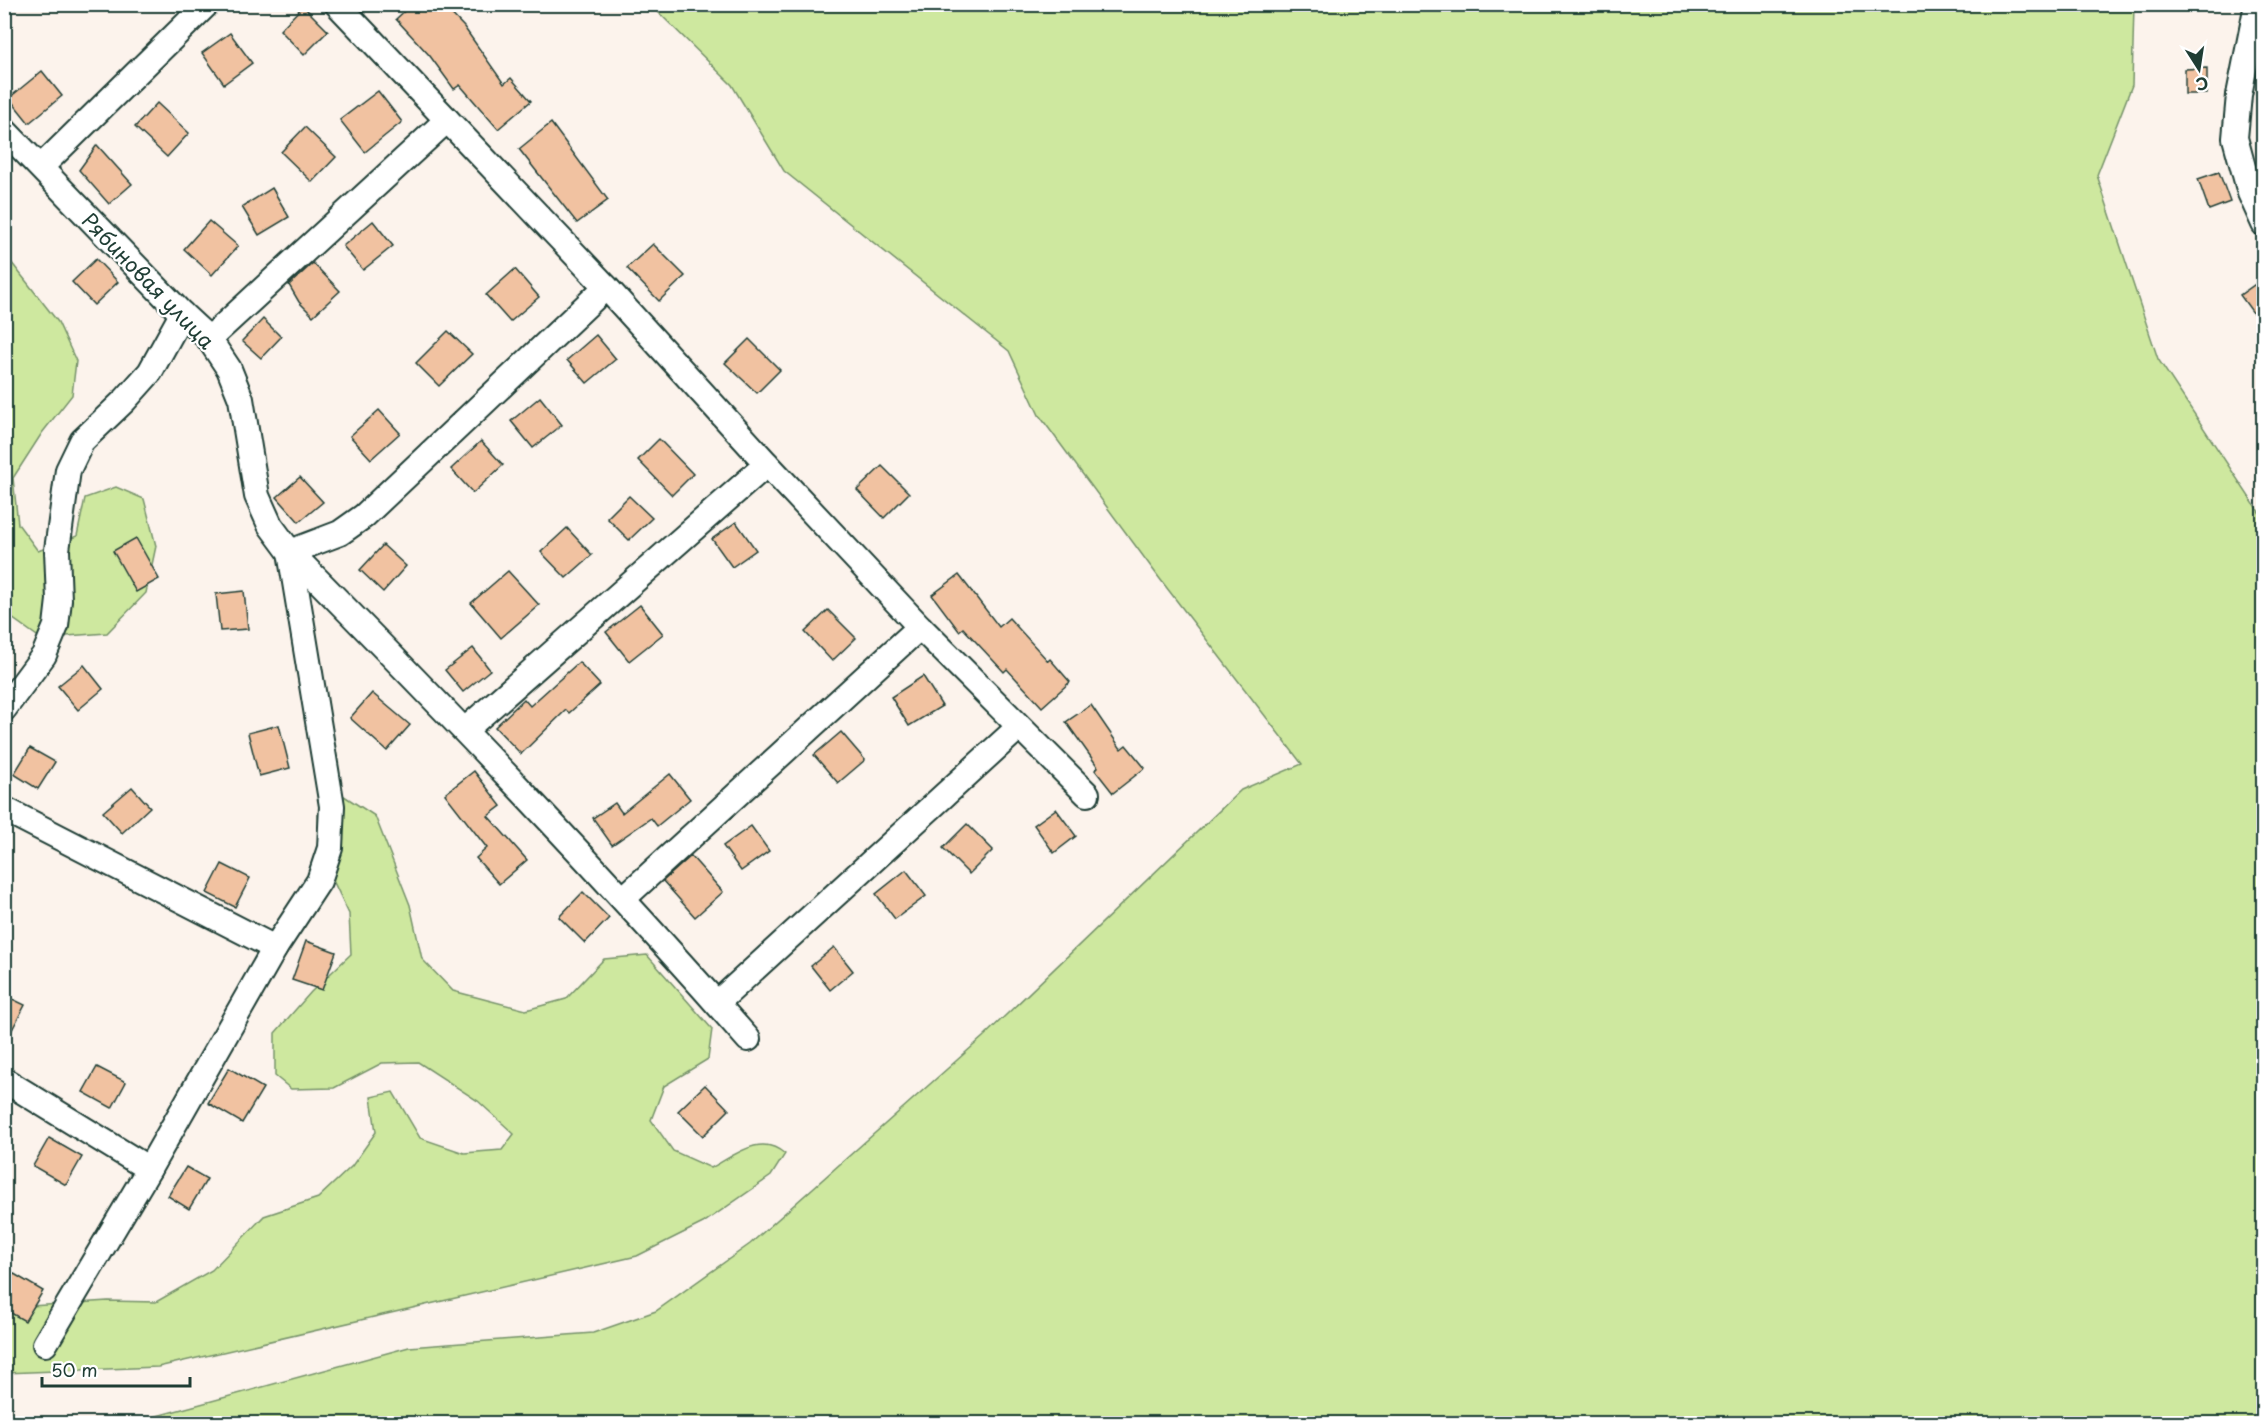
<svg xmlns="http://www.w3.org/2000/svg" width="2268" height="1428" font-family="'Playpen Sans',sans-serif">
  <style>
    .green { fill: #cee89f; stroke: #76926a; stroke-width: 1.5 }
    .building { fill: #f1c2a1; stroke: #1f3d34; stroke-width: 1.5 }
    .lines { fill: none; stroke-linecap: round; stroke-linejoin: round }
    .minor-casing { stroke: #1f3d34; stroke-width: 28 }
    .minor { stroke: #fff; stroke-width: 24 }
    .labels { text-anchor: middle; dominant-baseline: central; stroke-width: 4.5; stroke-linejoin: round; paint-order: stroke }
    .street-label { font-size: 21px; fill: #1f3d34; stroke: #fff }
  </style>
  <rect width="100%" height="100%" fill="#fcf3ec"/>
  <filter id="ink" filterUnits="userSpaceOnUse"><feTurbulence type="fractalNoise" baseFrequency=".0167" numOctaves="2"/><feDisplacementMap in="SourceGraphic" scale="12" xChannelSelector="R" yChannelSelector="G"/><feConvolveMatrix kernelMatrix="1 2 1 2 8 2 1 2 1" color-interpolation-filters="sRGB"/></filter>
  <g filter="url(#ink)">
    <g class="green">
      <polygon points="651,5 2134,5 2132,85 2097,175 2158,359 2263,518 2263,1423 131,1423 409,1347 593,1333 656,1311 750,1244 983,1037 1241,790 1302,764 1160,579 1039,415 1009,351 784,171 732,85"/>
      <polygon points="4,253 58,322 76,361 72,395 42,433 13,478 18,524 38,551 77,536 85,498 116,487 144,499 156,546 146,593 107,633 40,638 5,613"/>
      <path d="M341 794 375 816 410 905 422 959 453 991 526 1010 566 999 604 959 647 955 712 1029 708 1059 664 1086 651 1120 673 1151 711 1168C735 1155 761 1132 785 1154L771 1176 703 1223 637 1256 158 1367 5 1373 4 1313 15 1307 108 1301 156 1302 212 1270 264 1216 318 1198 352 1166 376 1132 371 1097 393 1092 420 1138 464 1153 502 1150 514 1134 478 1101 418 1062 382 1063 334 1088 291 1089 275 1076V1033L311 992 351 954 349 914 320 853 318 813Z"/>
    </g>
    <g class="building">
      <polygon points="412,4 442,4 464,27 504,84 511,78 531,101 498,129 460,85 454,89 430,56 396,19"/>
      <polygon points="303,6 328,31 304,55 280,30"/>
      <polygon points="230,33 252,63 224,84 202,53"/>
      <polygon points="2207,68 2207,94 2185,94 2185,69"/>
      <polygon points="42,71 62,96 29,123 9,98"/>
      <polygon points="378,91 402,122 365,152 340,120"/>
      <polygon points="157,103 189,133 167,157 135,127"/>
      <polygon points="551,123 608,200 577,223 519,149"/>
      <polygon points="305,127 336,157 312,182 281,152"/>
      <polygon points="97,145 132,184 109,204 79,170"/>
      <polygon points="2219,172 2230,202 2209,210 2198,179"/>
      <polygon points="272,188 289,217 259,235 242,207"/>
      <polygon points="209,221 238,246 212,275 184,249"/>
      <polygon points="373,221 393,246 363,270 343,246"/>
      <polygon points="653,244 685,276 659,301 627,268"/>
      <polygon points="96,259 118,282 94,305 72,282"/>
      <polygon points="313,263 340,291 313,316 299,302 289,285"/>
      <polygon points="515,269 539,297 510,322 486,295"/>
      <polygon points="2264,278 2264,328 2240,295"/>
      <polygon points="263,319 281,337 261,358 242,341"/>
      <polygon points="448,331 472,354 439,386 416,363"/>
      <polygon points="596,335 616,359 587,383 567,360"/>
      <polygon points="749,339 780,370 757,393 725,363"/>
      <polygon points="540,397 562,425 533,448 511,421"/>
      <polygon points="379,410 400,433 371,459 350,436"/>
      <polygon points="659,439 693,474 672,495 638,460"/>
      <polygon points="481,441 503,465 473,493 451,469"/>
      <polygon points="882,466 909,493 884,518 857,490"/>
      <polygon points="300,477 323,502 299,522 277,497"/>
      <polygon points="629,496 652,518 629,540 607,518"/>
      <polygon points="736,522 756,550 732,567 712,539"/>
      <polygon points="567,528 592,555 566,578 541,552"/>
      <polygon points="136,538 159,579 136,592 113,551"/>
      <polygon points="383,545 406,566 383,592 360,570"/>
      <polygon points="508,571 539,605 501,638 471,603"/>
      <polygon points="959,575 999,627 1009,618 1048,661 1050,659 1070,682 1042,707 1007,669 1004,672 963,628 959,631 932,595"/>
      <polygon points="244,591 248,629 220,631 216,594"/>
      <polygon points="640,605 663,634 629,661 606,632"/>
      <polygon points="828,610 856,638 832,661 805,632"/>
      <polygon points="473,648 490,670 463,692 445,670"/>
      <polygon points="579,662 600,685 569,713 566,710 521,754 495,727 524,699 530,706"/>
      <polygon points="84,665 103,689 78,710 58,686"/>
      <polygon points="923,676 942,706 909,726 891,697"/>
      <polygon points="372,693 410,725 387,751 350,718"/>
      <polygon points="1091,705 1121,749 1126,745 1145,768 1113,793 1095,770 1098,767 1066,722"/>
      <polygon points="279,725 290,768 259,776 248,733"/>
      <polygon points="841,732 865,760 838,783 814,755"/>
      <polygon points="30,748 55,762 38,789 14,774"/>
      <polygon points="474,771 501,806 488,816 527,860 499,884 476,858 487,848 445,794"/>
      <polygon points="670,774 690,799 657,826 651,818 612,845 593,818 615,803 622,813"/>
      <polygon points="132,787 150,807 122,833 103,812"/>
      <polygon points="1056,809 1076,836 1054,853 1034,825"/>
      <polygon points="967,824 993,850 969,874 943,848"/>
      <polygon points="751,826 769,851 741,871 723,846"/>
      <polygon points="691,856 723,892 695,917 663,881"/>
      <polygon points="222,864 250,878 235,907 207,893"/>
      <polygon points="906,870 926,896 895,919 876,894"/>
      <polygon points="583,892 609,918 585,943 559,917"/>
      <polygon points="306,941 336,952 322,990 292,980"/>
      <polygon points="834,947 853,971 830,990 811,966"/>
      <polygon points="4,995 25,1005 4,1045"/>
      <polygon points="97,1067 126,1082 112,1108 83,1092"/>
      <polygon points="229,1068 263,1088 242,1123 208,1103"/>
      <polygon points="705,1085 729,1110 703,1136 678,1111"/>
      <polygon points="49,1138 82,1157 66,1185 33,1166"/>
      <polygon points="186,1167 207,1179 189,1209 168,1196"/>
      <polygon points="4,1268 43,1291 25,1321 4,1309"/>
    </g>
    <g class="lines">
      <g class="minor-casing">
        <g id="minor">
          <polyline points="337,4 606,287 767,464 920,627 1087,794"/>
          <polyline points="2257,4 2239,95 2235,138 2250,193 2264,224"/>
          <polyline points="4,130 182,314 209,339 229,369 241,399 257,496 270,525 290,552 332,806 330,848 319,881 275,948 149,1169 45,1344"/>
          <polyline points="41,167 207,4"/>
          <path d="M606 287 364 516 340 533 290 552C447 711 601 871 748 1039"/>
          <polyline points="209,339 447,120"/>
          <polyline points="4,709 44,655 56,626 59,600 57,550 68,470 82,441 125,400 150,372 182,314"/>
          <polyline points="465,730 767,464"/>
          <polyline points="4,809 275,948"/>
          <polyline points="624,898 920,627"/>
          <polyline points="717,1003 1019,727"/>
          <polyline points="4,1080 149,1169"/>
        </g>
      </g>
      <use href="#minor" class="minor"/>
    </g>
  </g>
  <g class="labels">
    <g class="street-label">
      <text transform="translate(149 280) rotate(46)">Рябиновая улица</text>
    </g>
  </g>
  <rect width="2268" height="1428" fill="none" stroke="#fff" stroke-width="24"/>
  <rect x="12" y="12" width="2244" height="1404" fill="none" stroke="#1f3d34" stroke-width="2" filter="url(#ink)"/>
  <g transform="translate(2199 69) rotate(168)" stroke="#ffffff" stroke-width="4.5" paint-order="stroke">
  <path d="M0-4.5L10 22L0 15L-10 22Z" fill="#1f3d34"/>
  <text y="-9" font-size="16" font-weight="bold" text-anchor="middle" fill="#1f3d34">С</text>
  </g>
  <path d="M42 1377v9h148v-9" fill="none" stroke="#1f3d34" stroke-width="3"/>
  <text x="51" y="1377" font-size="18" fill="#1f3d34" stroke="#ffffff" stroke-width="4.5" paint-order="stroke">50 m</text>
</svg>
